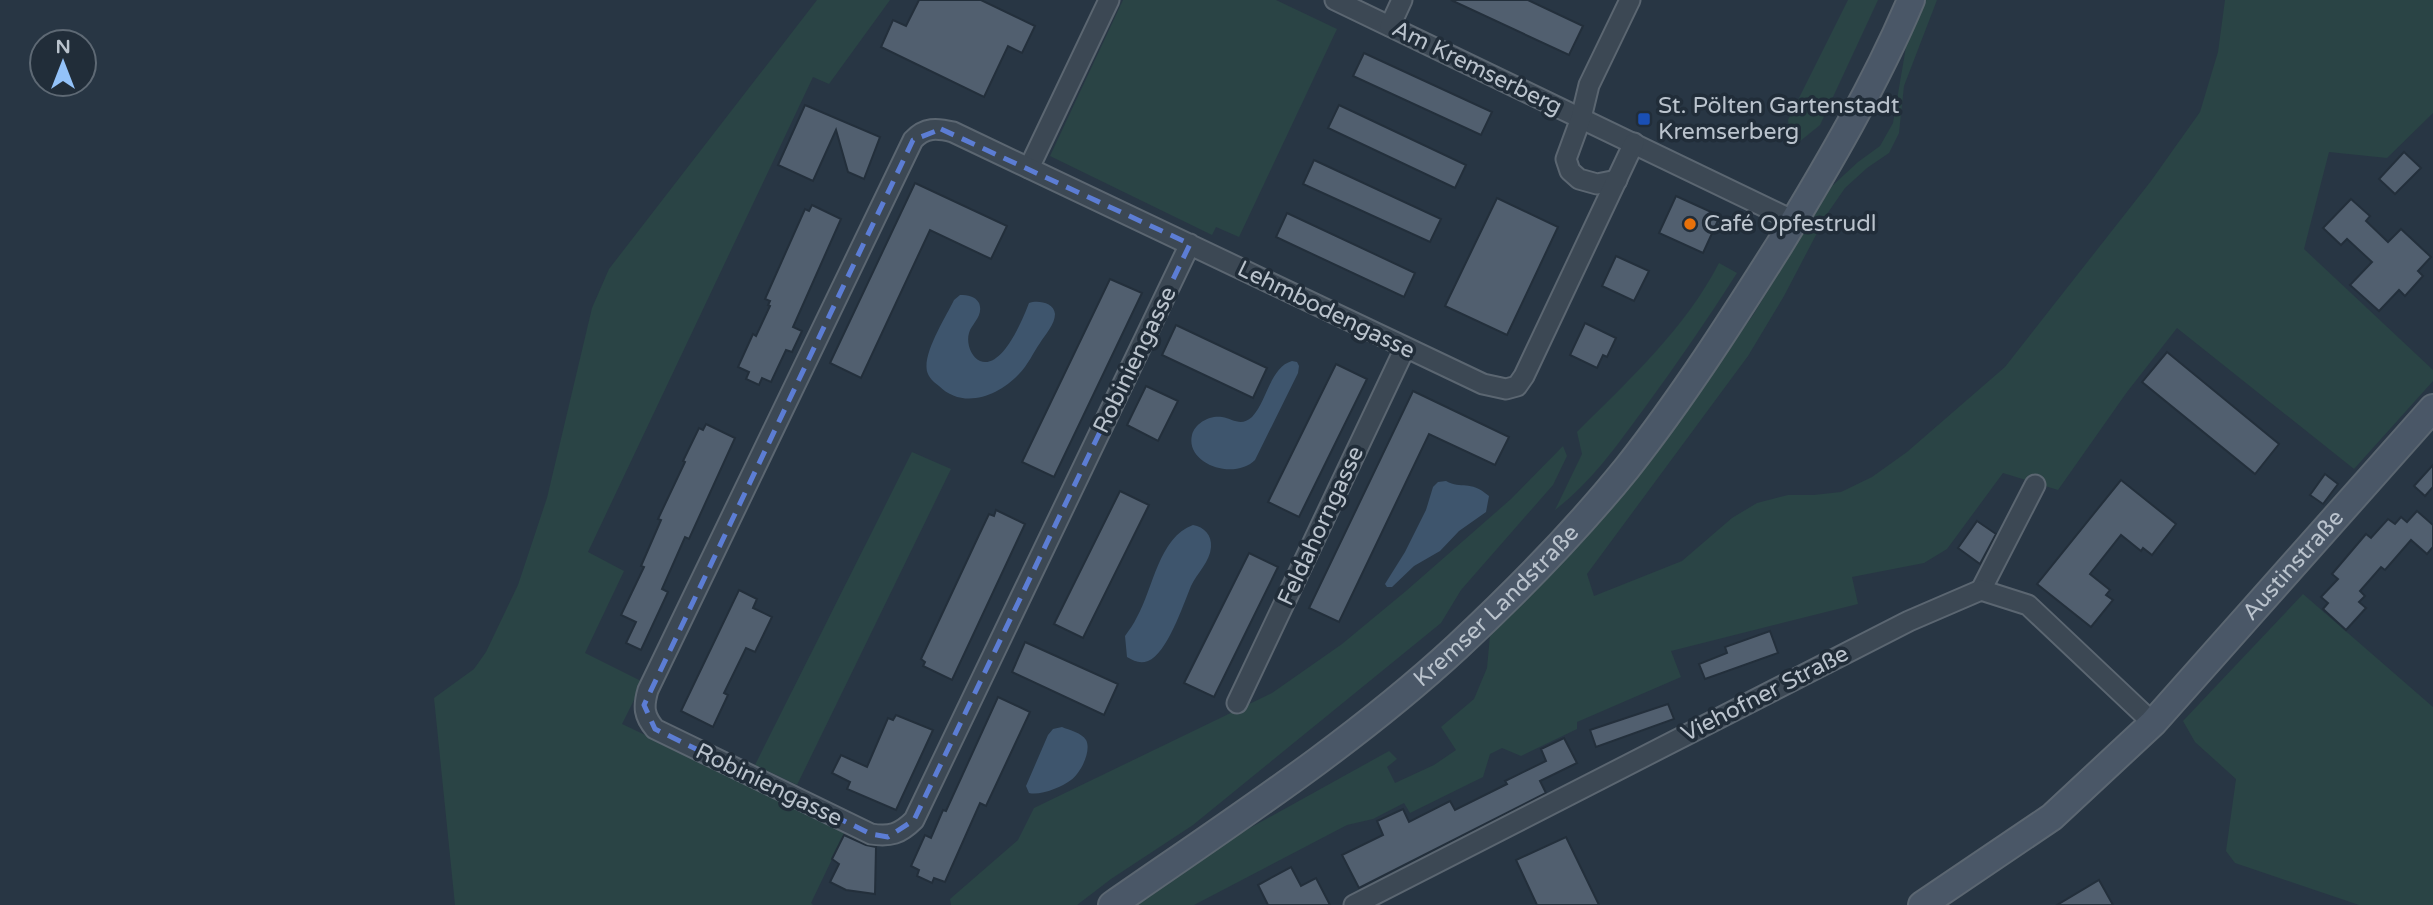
<svg xmlns="http://www.w3.org/2000/svg" width="2433" height="905" font-family="'Varela Round',sans-serif">
  <style>
    .green { fill: #2a4445 }
    .water { fill: #3e556d }
    .building { fill: #515f6f; stroke: #232f3b; stroke-width: 2 }
    .lines { fill: none; stroke-linecap: round; stroke-linejoin: round }
    .street-casing { stroke: #5b6671; stroke-width: 23 }
    .secondary-casing { stroke: #5b6671; stroke-width: 30 }
    .street { stroke: #3c4854; stroke-width: 19 }
    .secondary { stroke: #4a5767; stroke-width: 26 }
    .marked { fill: none; stroke: #5c7dd4; stroke-width: 5; stroke-dasharray: 14 9; stroke-linejoin: round }
    .transit-dot { fill: #1a4fb4; stroke: #212d39; stroke-width: 2.5 }
    .food-dot { fill: #e8710a; stroke: #212d39; stroke-width: 2.5 }
    .labels { text-anchor: middle; dominant-baseline: central; stroke-width: 7; stroke-linejoin: round; paint-order: stroke }
    .street-label { font-size: 23px; fill: #bac3cd; stroke: #212d39 }
    .poi-label { font-size: 23px; fill: #bac3cd; stroke: #212d39; text-anchor: start }
  </style>
  <rect width="100%" height="100%" fill="#283644"/>
  <g class="green">
    <polygon points="817,0 890,0 829,84 813,77 588,552 624,571 585,653 643,682 622,724 846,830 811,903 813,905 455,905 434,698 474,669 486,652 518,585 547,498 592,308 609,269"/>
    <polygon points="1123,0 1276,0 1337,29 1239,237 1216,227 1212,235 1050,156"/>
    <polygon points="1848,0 1878,0 1820,125 1799,142 1790,137 1788,120"/>
    <polygon points="1924,0 1937,0 1904,86 1899,133 1889,153 1867,168 1845,188 1827,214 1784,296 1748,356 1587,574 1594,596 1682,561 1732,518 1757,503 1788,495 1814,495 1841,492 1872,477 1907,452 2005,367 2151,181 2200,112 2218,52 2225,0 2433,0 2433,113 2387,158 2329,152 2304,249 2433,370 2433,381 2354,469 2177,328 2127,392 2058,490 2003,473 1947,549 1924,563 1852,577 1858,604 1671,651 1681,677 1577,722 1577,729 1521,756 1502,748 1490,754 1483,777 1410,813 1404,803 1373,819 1347,825 1194,905 1136,905 1241,833 1389,751 1397,759 1387,767 1395,783 1434,765 1456,750 1441,727 1474,699 1487,668 1490,635 1566,552 1694,399 1753,315 1832,186 1858,162 1880,146 1893,123 1907,41"/>
    <path d="M1719 263 1737 273C1707 320 1676 365 1643 410 1615 448 1592 481 1555 510L1582 454 1577 432C1629 380 1685 329 1719 263Z"/>
    <polygon points="1563,446 1567,456 1553,485 1461,590 1441,623 1193,825 1111,879 1077,905 951,905 950,899 1018,840 1034,808 1272,693 1342,644 1406,591 1511,499"/>
    <polygon points="912,452 951,469 797,785 755,765"/>
    <polygon points="2303,594 2433,707 2433,905 2359,905 2235,863 2226,851 2236,779 2195,742 2183,721"/>
  </g>
  <g class="water">
    <path d="M960 295C968 295 975 296 979 303 984 316 972 323 969 333 966 343 971 357 980 361 1002 370 1023 319 1029 303 1037 300 1054 302 1055 314 1055 324 1045 335 1040 343 1033 353 1028 365 1019 374 999 396 963 410 939 386 935 383 930 379 928 374 920 357 946 317 954 300Z"/>
    <path d="M1292 361 1297 362 1299 366 1298 373 1255 460C1234 481 1185 464 1192 435 1195 423 1210 415 1222 417 1233 419 1241 427 1252 417 1267 402 1270 367 1292 361Z"/>
    <path d="M1446 481C1462 490 1469 479 1489 496L1486 512 1459 531 1440 551 1414 566 1392 587H1387L1385 584 1405 552 1426 510 1433 487 1438 482Z"/>
    <path d="M1193 525C1204 527 1212 535 1211 547 1210 562 1197 573 1191 586 1183 605 1167 654 1148 661 1140 664 1134 661 1127 657L1125 636C1129 630 1134 624 1137 617 1153 589 1159 537 1193 525Z"/>
    <path d="M1062 727C1069 730 1082 733 1086 740 1092 751 1080 774 1071 780 1062 787 1040 796 1029 793L1026 786 1048 735 1053 729Z"/>
  </g>
  <g class="building">
    <polygon points="919,0 981,0 1035,26 1022,53 1008,46 984,97 881,47 893,20 906,26"/>
    <polygon points="1451,0 1528,0 1583,26 1569,55"/>
    <polygon points="1364,53 1492,112 1481,135 1353,76"/>
    <polygon points="805,105 880,137 864,179 848,172 836,130 813,181 778,165"/>
    <polygon points="1339,105 1466,165 1455,188 1328,128"/>
    <polygon points="2404,152 2421,168 2395,194 2379,179"/>
    <polygon points="1314,160 1441,219 1430,242 1303,184"/>
    <polygon points="915,183 1007,226 991,259 930,230 861,378 830,363"/>
    <polygon points="1676,196 1720,216 1703,253 1659,233"/>
    <polygon points="1497,198 1558,227 1507,335 1445,306"/>
    <polygon points="2351,199 2370,216 2366,221 2388,242 2401,229 2431,257 2418,271 2423,276 2405,296 2399,290 2379,311 2350,285 2372,262 2347,239 2341,245 2323,228"/>
    <polygon points="812,205 841,219 793,327 802,331 792,352 786,350 771,382 762,378 759,385 746,379 749,372 738,367 753,334 756,336 770,306 768,305 770,301 765,299 805,209 809,211"/>
    <polygon points="1287,213 1415,273 1404,297 1276,237"/>
    <polygon points="1616,256 1649,271 1634,301 1602,286"/>
    <polygon points="1110,279 1142,293 1054,477 1022,462"/>
    <polygon points="1585,323 1616,338 1607,357 1603,355 1597,368 1570,355"/>
    <polygon points="1176,325 1267,368 1253,398 1162,355"/>
    <polygon points="2167,352 2279,444 2255,474 2142,382"/>
    <polygon points="1336,364 1367,379 1299,517 1268,502"/>
    <polygon points="1146,386 1178,401 1158,441 1127,425"/>
    <polygon points="1413,391 1509,437 1495,465 1429,434 1339,622 1309,608"/>
    <polygon points="706,424 735,438 689,539 685,537 662,589 668,592 641,650 626,643 636,622 621,615 644,567 641,566 661,520 658,519 685,462 683,461 699,428 703,430"/>
    <polygon points="2433,465 2433,487 2425,496 2414,486"/>
    <polygon points="2325,474 2338,484 2323,504 2310,495"/>
    <polygon points="2121,480 2176,524 2152,555 2143,548 2141,551 2121,535 2090,574 2110,590 2106,595 2113,600 2091,627 2037,584"/>
    <polygon points="1120,491 1149,505 1083,638 1054,624"/>
    <polygon points="996,510 1025,524 952,680 923,666 925,662 921,659 979,535 989,514 994,516"/>
    <polygon points="2417,511 2433,525 2433,547 2427,554 2411,540 2385,570 2381,567 2360,591 2365,596 2359,602 2366,608 2346,630 2323,609 2328,603 2321,597 2338,579 2332,574 2366,534 2371,538 2388,519 2395,524 2401,517 2407,522"/>
    <polygon points="1977,521 1996,534 1980,564 1958,548"/>
    <polygon points="1249,553 1278,567 1214,697 1184,683"/>
    <polygon points="739,590 757,599 753,608 772,617 755,652 746,648 724,693 728,695 713,727 681,711"/>
    <polygon points="1770,631 1778,653 1705,679 1699,664 1727,653 1725,647"/>
    <polygon points="1025,642 1118,684 1104,715 1012,672"/>
    <polygon points="998,697 1030,712 986,806 980,803 945,882 934,878 932,883 917,876 919,870 911,866 925,835 931,838 943,810 946,811"/>
    <polygon points="1668,704 1674,719 1596,747 1590,730"/>
    <polygon points="896,715 933,730 896,810 847,789 850,782 832,773 841,755 867,767 888,718 893,720"/>
    <polygon points="1564,738 1577,763 1540,781 1546,793 1359,888 1342,855 1383,835 1377,821 1403,809 1409,822 1450,801 1455,810 1507,784 1505,781 1546,761 1541,749"/>
    <polygon points="844,835 866,845 876,847 875,894 846,890 830,882 839,864 832,859"/>
    <polygon points="1566,837 1599,905 1537,905 1516,860"/>
    <polygon points="1291,867 1301,886 1316,878 1330,905 1268,905 1258,885"/>
    <polygon points="2099,880 2113,905 2057,905"/>
  </g>
  <g class="lines">
    <g class="street-casing">
      <g id="street">
        <polyline points="1335,0 1794,221"/>
        <polyline points="1390,26 1402,0"/>
        <polyline points="1029,168 1109,0"/>
        <polyline points="1617,180 1597,184 1579,179 1570,171 1566,159 1581,118 1589,85 1630,0"/>
        <path d="M1190 244 914 820C900 834 890 837 871 834L655 729C644 716 643 707 648 690L913 140C925 127 937 128 953 132L1483 384 1506 389 1517 386 1524 376 1634 143"/>
        <polyline points="1981,590 2035,485"/>
        <polyline points="1237,703 1405,348"/>
        <polyline points="1354,905 1909,621 1981,590 2028,605 2153,723"/>
      </g>
    </g>
    <g class="secondary-casing">
      <g id="secondary">
        <path id="s1" d="M1112 905C1230 823 1352 744 1457 647 1517 591 1576 531 1627 468 1683 397 1732 320 1780 244 1828 165 1875 85 1911 0"/>
        <path id="s2" d="M1922 905 2052 817 2153 723 2433 408"/>
      </g>
    </g>
    <use href="#street" class="street"/>
    <use href="#secondary" class="secondary"/>
  </g>
  <path class="marked" d="M941 129 1190 244 914 820 888 837 871 834 655 729 644 705 913 140Z"/>
  <rect class="transit-dot" x="1637" y="112" width="14" height="14" rx="3.5"/>
  <circle class="food-dot" cx="1690" cy="224" r="7"/>
  <g class="labels">
    <g class="street-label">
      <text transform="translate(1477 68) rotate(26)">Am Kremserberg</text>
      <text transform="translate(1326 310) rotate(26)">Lehmbodengasse</text>
      <text transform="translate(1135 360) rotate(-64)">Robiniengasse</text>
      <text transform="translate(1321 526) rotate(-65)">Feldahorngasse</text>
      <text stroke="none"><textPath href="#s2" startOffset="506">Austinstraße</textPath></text>
      <text stroke="none"><textPath href="#s1" startOffset="488">Kremser Landstraße</textPath></text>
      <text transform="translate(1765 694) rotate(-27)">Viehofner Straße</text>
      <text transform="translate(769 785) rotate(26)">Robiniengasse</text>
    </g>
    <g class="poi-label">
      <text x="1658" y="106">St. Pölten Gartenstadt<tspan x="1658" dy="26">Kremserberg</tspan></text>
      <text x="1704" y="224">Café Opfestrudl</text>
    </g>
  </g>
  <g transform="translate(63 63)"><circle r="33" fill="#212d39" stroke="#5e6974" stroke-width="2"/>
  <path d="M0-5L12 26L0 18L-12 26Z" fill="#93c2f9"/>
  <text y="-10" font-size="19" font-weight="bold" text-anchor="middle" fill="#bac3cd">N</text>
  </g>
</svg>
